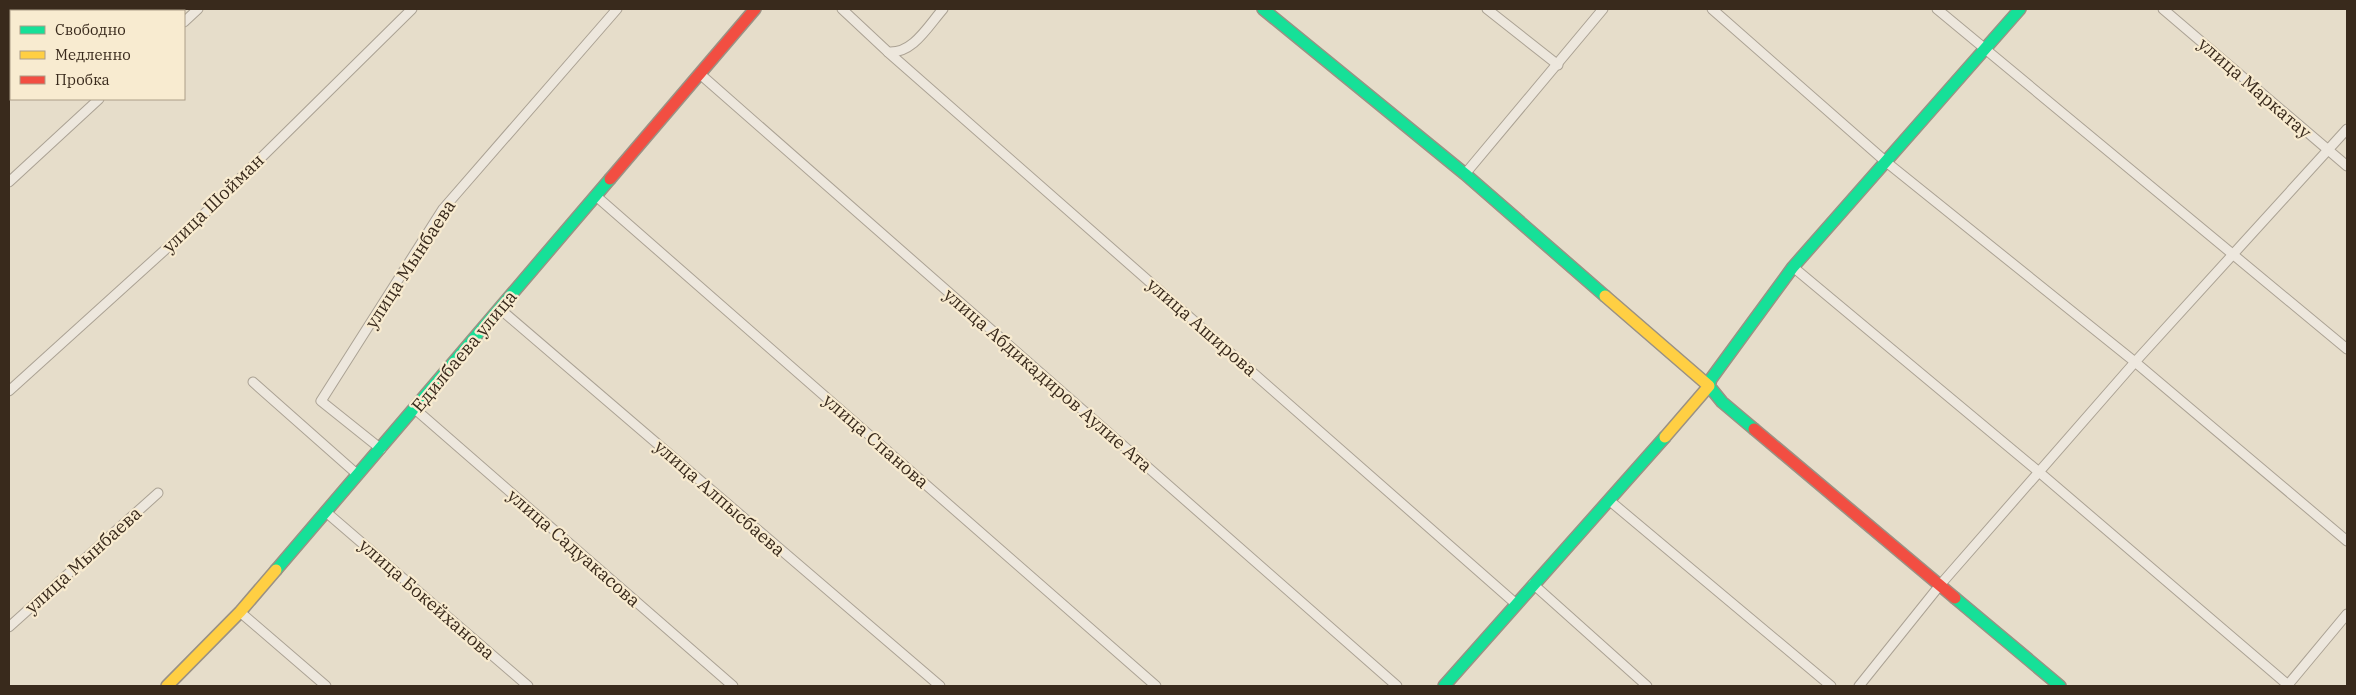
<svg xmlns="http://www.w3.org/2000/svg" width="2356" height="695" font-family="'IBM Plex Serif',serif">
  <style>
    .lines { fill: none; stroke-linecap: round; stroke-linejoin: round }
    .street-casing { stroke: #aba294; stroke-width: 11 }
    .fast-casing { stroke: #9a9184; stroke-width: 14 }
    .slow-casing { stroke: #9a9184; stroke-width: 14 }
    .jam-casing { stroke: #9a9184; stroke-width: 14 }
    .street { stroke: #ede7dd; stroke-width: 9 }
    .fast { stroke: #16e098; stroke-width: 11 }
    .slow { stroke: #ffcf43; stroke-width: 11 }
    .jam { stroke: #f24e42; stroke-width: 11 }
    .labels { text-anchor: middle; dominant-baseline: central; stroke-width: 4.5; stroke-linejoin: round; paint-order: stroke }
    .street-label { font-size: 18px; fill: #392a1c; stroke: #f8ebd0 }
  </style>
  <rect width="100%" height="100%" fill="#e6ddca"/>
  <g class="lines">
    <g class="street-casing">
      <g id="street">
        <polyline points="19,9 21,11"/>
        <path d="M842 9 888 52C913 54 928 26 943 9"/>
        <polyline points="1487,9 1558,65"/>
        <polyline points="1712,9 1885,161 2135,362 2347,541"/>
        <polyline points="1937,9 2347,349"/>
        <polyline points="2163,9 2347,166"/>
        <polyline points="184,22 198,9"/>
        <polyline points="888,52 1515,603"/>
        <polyline points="700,74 1397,686"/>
        <polyline points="1465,174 1603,9"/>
        <polyline points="9,182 99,99"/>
        <polyline points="596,196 1156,686"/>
        <polyline points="1793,267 2039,472 2288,685"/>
        <polyline points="500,309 940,686"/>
        <polyline points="253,382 358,475"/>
        <polyline points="9,391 198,220 412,9"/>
        <polyline points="415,409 733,686"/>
        <polyline points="381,449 321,401 443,209 617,9"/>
        <polyline points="1610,501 1831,686"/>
        <polyline points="326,512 528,686"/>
        <polyline points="1533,584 1647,686"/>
        <polyline points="240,612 326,686"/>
        <polyline points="9,627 158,493"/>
        <polyline points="1859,686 1940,585 2135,362 2347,129"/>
        <polyline points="2287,686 2347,614"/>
      </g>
    </g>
    <g class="fast-casing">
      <g id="fast">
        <polyline points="1263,9 1465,174 1605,296"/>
        <polyline points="1754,429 1722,402 1709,386 1711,379 1793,267 2020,9"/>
        <polyline points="276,570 610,179"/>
        <polyline points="1955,598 2060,686"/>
        <polyline points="1444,686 1665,437"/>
      </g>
    </g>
    <g class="slow-casing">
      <g id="slow">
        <polyline points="9,12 12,9"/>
        <polyline points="1605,296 1709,386 1665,437"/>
        <polyline points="167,686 240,612 276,570"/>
      </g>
    </g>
    <g class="jam-casing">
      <g id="jam">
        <polyline points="610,179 755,9"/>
        <polyline points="1754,429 1955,598"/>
      </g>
    </g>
    <use href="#street" class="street"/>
    <use href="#fast" class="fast"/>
    <use href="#slow" class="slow"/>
    <use href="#jam" class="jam"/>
  </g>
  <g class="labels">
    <g class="street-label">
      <text transform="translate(2255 88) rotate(41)">улица Маркатау</text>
      <text transform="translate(213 203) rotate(-44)">улица Шойман</text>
      <text transform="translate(410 264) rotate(-57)">улица Мынбаева</text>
      <text transform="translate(1202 327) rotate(41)">улица Аширова</text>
      <text transform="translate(464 351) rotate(-50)">Едилбаева улица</text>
      <text transform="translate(1048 380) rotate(41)">улица Абдикадиров Аулие Ата</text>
      <text transform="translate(876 441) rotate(41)">улица Спанова</text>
      <text transform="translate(720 498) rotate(41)">улица Алпысбаева</text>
      <text transform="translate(574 548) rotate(41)">улица Садуакасова</text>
      <text transform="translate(83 560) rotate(-42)">улица Мынбаева</text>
      <text transform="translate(427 599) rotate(41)">улица Бокейханова</text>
    </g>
  </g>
  <rect width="2356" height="695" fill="none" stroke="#392a1c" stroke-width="20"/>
  <rect x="10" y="10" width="175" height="90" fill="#f8ebd0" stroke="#ac9e88"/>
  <rect x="20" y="26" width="25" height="8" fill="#16e098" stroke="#ac9e88"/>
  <text x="55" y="35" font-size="15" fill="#392a1c">Свободно</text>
  <rect x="20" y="51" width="25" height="8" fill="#ffcf43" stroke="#ac9e88"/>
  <text x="55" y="60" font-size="15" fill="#392a1c">Медленно</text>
  <rect x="20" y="76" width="25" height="8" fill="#f24e42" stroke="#ac9e88"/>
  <text x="55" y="85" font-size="15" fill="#392a1c">Пробка</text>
</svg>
